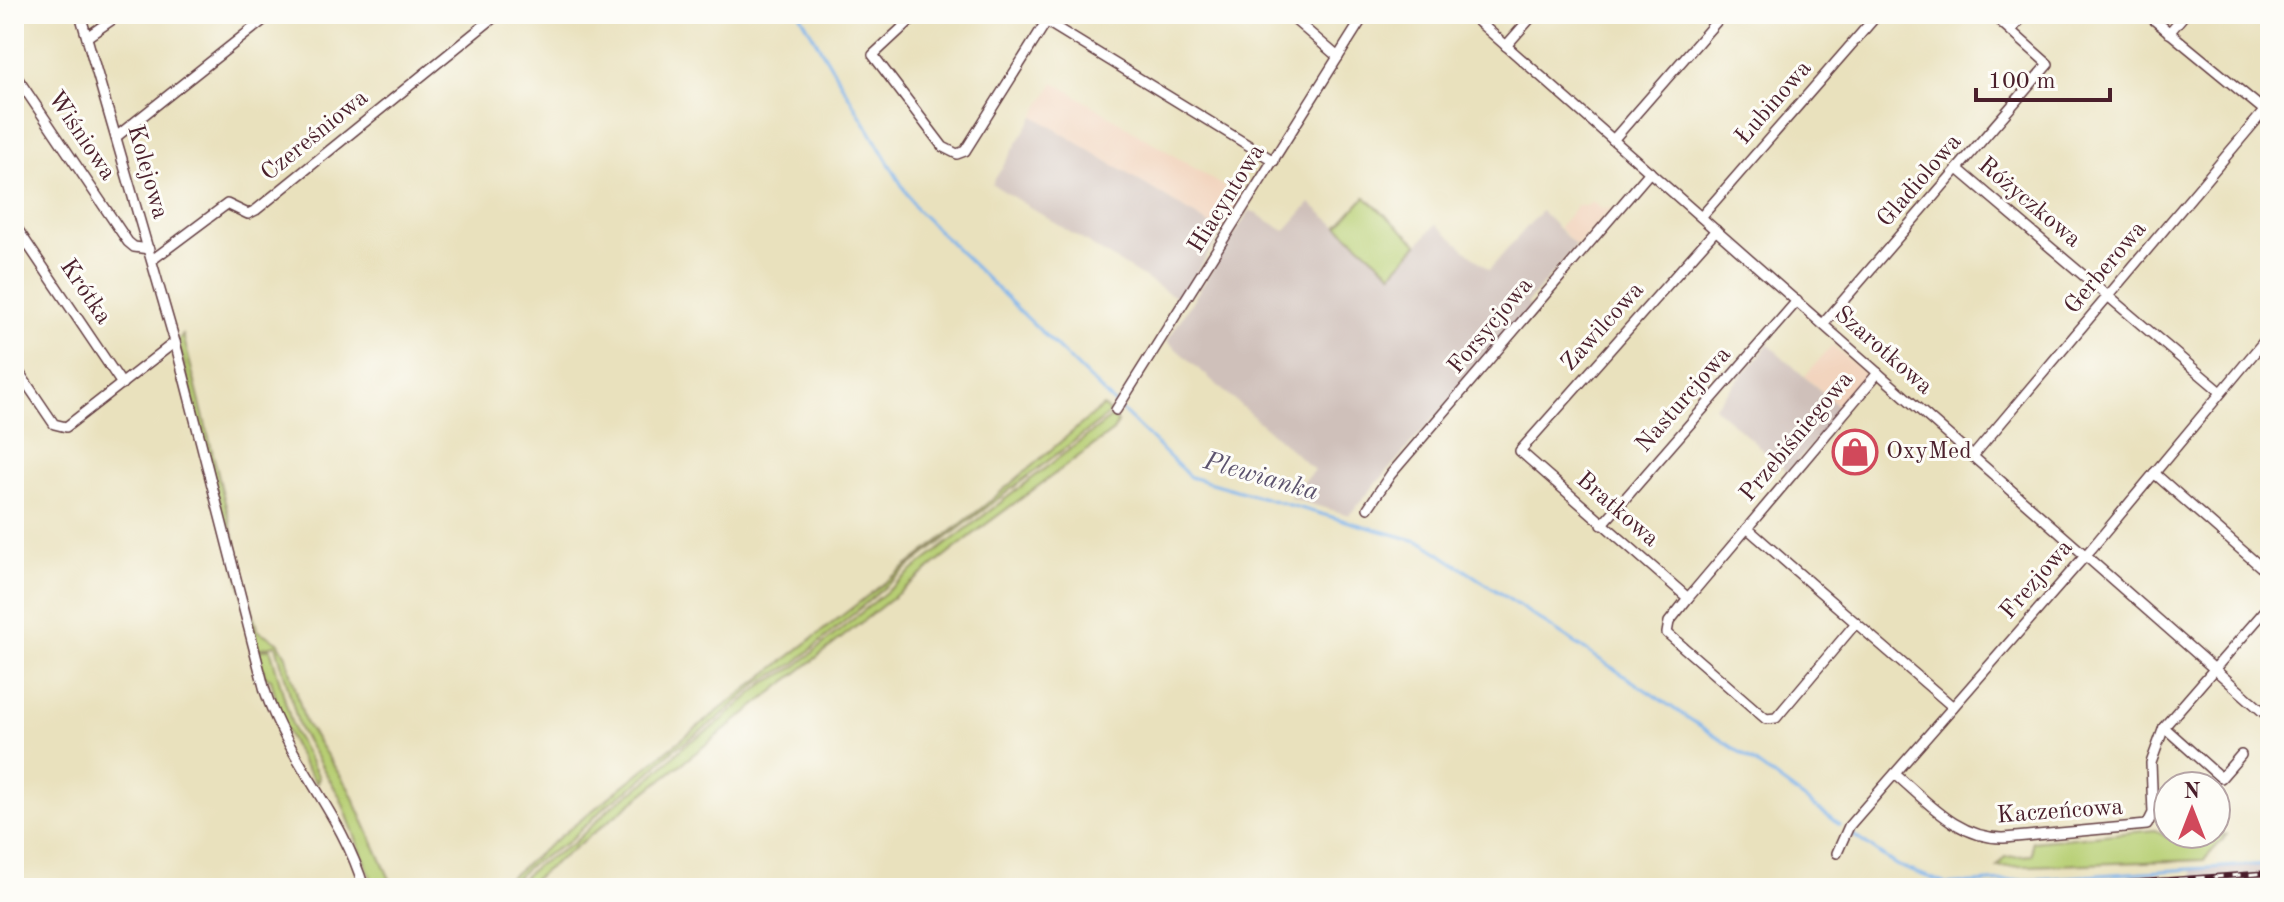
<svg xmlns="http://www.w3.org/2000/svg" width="2284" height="902" font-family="'Old Standard TT',serif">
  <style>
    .built { fill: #f2d4be }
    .industrial { fill: #cfc0ba }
    .green { fill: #b7cf73; stroke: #80774f; stroke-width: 2 }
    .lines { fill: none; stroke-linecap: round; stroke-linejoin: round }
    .stream { stroke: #7db3eb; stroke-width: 3 }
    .street-casing { stroke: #623c41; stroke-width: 12 }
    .street { stroke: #fff; stroke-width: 9 }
    .rail-casing { stroke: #4a1f2b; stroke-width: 6 }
    .rail { stroke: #fdfcf7; stroke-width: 3; stroke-dasharray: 9; stroke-linecap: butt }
    .labels { text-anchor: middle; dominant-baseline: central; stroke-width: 6; stroke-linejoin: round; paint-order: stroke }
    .street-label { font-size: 24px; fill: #4a1f2b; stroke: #fdfcf7 }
    .poi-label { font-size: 24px; fill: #4a1f2b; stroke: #fdfcf7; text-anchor: start }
    .water-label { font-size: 26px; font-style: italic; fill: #5c536e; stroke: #fdfcf7 }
  </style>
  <rect width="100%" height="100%" fill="#fdfcf7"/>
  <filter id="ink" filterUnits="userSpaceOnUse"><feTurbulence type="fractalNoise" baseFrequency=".0125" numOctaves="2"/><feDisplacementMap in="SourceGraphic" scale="16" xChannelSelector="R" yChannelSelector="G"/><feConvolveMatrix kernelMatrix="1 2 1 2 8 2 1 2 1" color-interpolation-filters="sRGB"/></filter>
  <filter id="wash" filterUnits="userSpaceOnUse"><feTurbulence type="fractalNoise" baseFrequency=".006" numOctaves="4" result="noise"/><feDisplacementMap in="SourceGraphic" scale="32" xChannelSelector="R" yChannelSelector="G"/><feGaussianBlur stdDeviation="1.8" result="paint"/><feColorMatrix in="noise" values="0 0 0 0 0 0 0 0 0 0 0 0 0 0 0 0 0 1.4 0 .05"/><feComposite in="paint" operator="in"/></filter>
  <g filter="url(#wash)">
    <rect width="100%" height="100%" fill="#e9e1bd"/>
    <g class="built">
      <polygon points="1054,82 1243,198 1222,232 1034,116"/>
      <polygon points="1592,201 1601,209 1611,208 1576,246 1559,227 1577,206 1587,206"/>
      <polygon points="1832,345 1867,376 1842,410 1805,376"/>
    </g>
    <g class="industrial">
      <polygon points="1034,116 1222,232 1180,300 992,184"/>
      <polygon points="1310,203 1392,273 1436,224 1489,270 1541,211 1576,246 1527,303 1531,307 1349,515 1289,498 1314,470 1167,341 1250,210 1285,231"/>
      <polygon points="1767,343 1842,410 1788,472 1714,407 1763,352"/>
      <polygon points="2270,865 2270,880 2193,887 2192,870"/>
    </g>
    <g class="green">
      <polygon points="1365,197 1418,244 1392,273 1338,226"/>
      <polygon points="183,335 257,630 278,642 286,656 305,722 349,789 394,888 375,888 340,797 300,730 276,645 257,649 178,340"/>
      <polygon points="1103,406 1110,413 1102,420 911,565 794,664 760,682 715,721 673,750 637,784 608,804 568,842 530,865 505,888 496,888 678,742 983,507"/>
      <polygon points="1112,417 1118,422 1113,431 985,525 568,853 522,888 511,888 536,866 574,843 612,806 645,783 685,745 715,726 763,684 794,668 914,569"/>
      <polygon points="270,648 294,732 319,777 317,784 302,762 273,704 276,699 271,679 265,676 257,651"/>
      <polygon points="2155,830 2168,838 2227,835 2204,860 1997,867 2006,857 2032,855 2032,842"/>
    </g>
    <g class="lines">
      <g class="stream">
        <polyline points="800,14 916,209 1190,477 1424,543 1747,757 1840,825"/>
        <polyline points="1853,835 1896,865 1944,883 1946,888"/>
        <polyline points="1895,888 2270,864"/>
      </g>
    </g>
  </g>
  <g filter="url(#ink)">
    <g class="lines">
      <g class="street-casing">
        <g id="street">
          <path d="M80 14 175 342 265 691C289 762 343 815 364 888"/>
          <polyline points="917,14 873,55 943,147 957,154 965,151 1046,22"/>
          <polyline points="1034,14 1274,161"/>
          <polyline points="1288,14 1338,57"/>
          <polyline points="1470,14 2270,718"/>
          <polyline points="2147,14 2265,111"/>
          <polyline points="2011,30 2025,14"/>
          <polyline points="2169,33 2185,14"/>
          <polyline points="87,37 120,14"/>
          <polyline points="1506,46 1534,14"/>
          <polyline points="14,73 128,242 134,247 149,249"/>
          <polyline points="116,137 271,14"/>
          <polyline points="1613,140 1723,14"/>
          <polyline points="1958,169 2221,392"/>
          <polyline points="1701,217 1878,14"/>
          <polyline points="14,224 122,384"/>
          <polyline points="152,260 227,204 248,214 256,210 498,14"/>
          <polyline points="1823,324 2048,64 1992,14"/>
          <polyline points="14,365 54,424 66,427 175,342"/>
          <polyline points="1878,373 1688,598 1669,622 1667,633 1766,719 1776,718 1856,623 1953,707"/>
          <polyline points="1116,410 1365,14"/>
          <polyline points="1973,456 2270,104"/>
          <polyline points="2154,473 2270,575"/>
          <polyline points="1368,508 1391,474 1650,172"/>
          <polyline points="1602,525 1797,301"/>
          <polyline points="1747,528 1856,623"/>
          <polyline points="1688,598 1520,451 1716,230"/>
          <polyline points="2164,727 2221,778 2241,755"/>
          <path d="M1895 774C1928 802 1958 839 2004 838L2147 825 2153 813 2151 763 2164 727 2270 605"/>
          <polyline points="1837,853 1849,826 2092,548 2270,334"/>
        </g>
      </g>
      <use href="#street" class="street"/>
      <g class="rail-casing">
        <polyline id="rail" points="2052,888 2270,873"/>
      </g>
      <use href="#rail" class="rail"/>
    </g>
  </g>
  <defs>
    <g id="shop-ring" transform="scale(2.3)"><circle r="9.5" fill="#fdfcf7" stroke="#d1495b" stroke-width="1.5"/><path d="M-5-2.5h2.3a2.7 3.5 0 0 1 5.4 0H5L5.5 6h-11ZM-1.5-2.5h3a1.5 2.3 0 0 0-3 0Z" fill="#d1495b"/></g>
  </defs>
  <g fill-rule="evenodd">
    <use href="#shop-ring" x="1855" y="452"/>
  </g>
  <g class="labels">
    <g class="street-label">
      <text transform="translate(1774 103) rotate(-49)">Łubinowa</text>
      <text transform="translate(81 136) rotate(56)">Wiśniowa</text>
      <text transform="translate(315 136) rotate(-39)">Czereśniowa</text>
      <text transform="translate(147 172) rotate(74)">Kolejowa</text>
      <text transform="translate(1920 181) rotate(-49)">Gladiolowa</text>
      <text transform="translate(1227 199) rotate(-58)">Hiacyntowa</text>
      <text transform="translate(2029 203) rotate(40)">Różyczkowa</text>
      <text transform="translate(2106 268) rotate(-50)">Gerberowa</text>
      <text transform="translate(85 292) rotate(56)">Krótka</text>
      <text transform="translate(1491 326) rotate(-50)">Forsycjowa</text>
      <text transform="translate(1603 327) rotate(-48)">Zawilcowa</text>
      <text transform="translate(1883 351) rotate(41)">Szarotkowa</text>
      <text transform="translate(1684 400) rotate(-49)">Nasturcjowa</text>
      <text transform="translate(1797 437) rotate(-50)">Przebiśniegowa</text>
      <text transform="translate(1617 510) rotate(41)">Bratkowa</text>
      <text transform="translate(2037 580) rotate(-49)">Frezjowa</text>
      <text transform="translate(2060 812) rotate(-4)">Kaczeńcowa</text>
    </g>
    <g class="poi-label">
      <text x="1886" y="452">OxyMed</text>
    </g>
    <g class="water-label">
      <text transform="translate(1261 477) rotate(16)">Plewianka</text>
    </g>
  </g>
  <rect width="2284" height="902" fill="none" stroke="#fdfcf7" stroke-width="48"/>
  <g transform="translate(2192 810)"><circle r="38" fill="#fdfcf7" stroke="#b5a4a5" stroke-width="2"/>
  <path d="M0-6L14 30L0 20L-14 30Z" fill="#d1495b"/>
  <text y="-12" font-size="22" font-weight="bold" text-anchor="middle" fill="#4a1f2b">N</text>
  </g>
  <path d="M1976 88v12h134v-12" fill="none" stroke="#4a1f2b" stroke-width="4"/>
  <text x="1988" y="88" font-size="24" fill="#4a1f2b" stroke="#fdfcf7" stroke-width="6" paint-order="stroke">100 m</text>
</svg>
